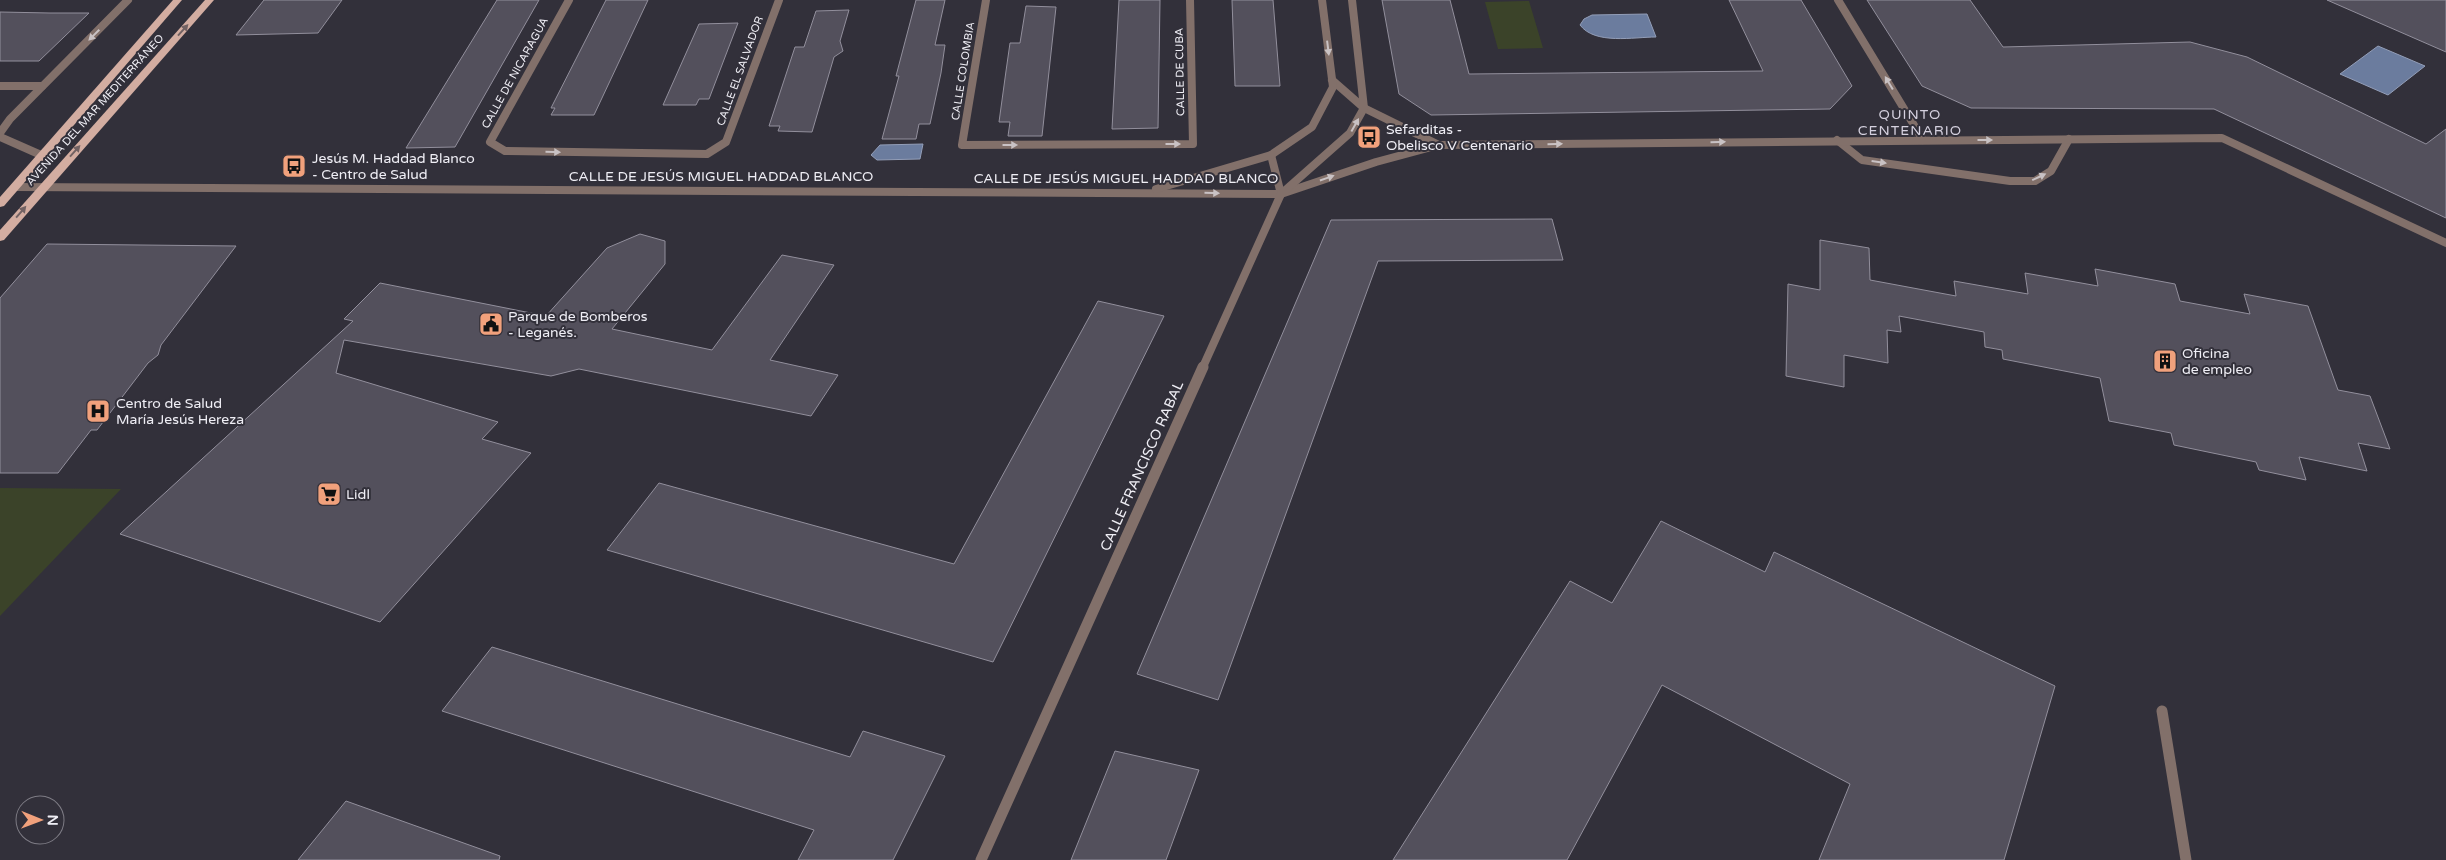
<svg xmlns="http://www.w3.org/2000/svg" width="2446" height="860" font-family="'Varela Round',sans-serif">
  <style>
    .green { fill: #3b4329 }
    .water { fill: #6b7c9e; stroke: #939eb8 }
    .building { fill: #53505c; stroke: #928f9c }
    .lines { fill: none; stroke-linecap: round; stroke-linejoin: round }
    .lane { stroke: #82706a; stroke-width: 8 }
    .street-far1 { stroke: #82706a; stroke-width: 8 }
    .street { stroke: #82706a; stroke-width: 11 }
    .primary { fill: #d3ada1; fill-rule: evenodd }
    .oneway { fill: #726263 }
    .oneway2 { fill: #c9c2c4 }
    .labels { text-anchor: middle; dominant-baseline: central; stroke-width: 4; stroke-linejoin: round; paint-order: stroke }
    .far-street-label { font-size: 11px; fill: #efeef5; stroke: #32303a }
    .far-quarter-label { font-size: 14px; letter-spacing: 1px; fill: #d5d1df; stroke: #32303a }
    .poi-label { font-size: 14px; fill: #efeef5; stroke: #32303a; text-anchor: start }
    .street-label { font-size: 14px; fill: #efeef5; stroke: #32303a }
  </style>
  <rect width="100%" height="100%" fill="#32303a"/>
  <g class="green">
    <polygon points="1529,1 1543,48 1498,49 1485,2"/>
    <polygon points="0,488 121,489 0,616"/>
  </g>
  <g class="water">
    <path d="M1647 14 1656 37C1634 37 1595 45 1580 25L1584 19 1592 15Z"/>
    <polygon points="2378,46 2425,66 2388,95 2340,74"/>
    <polygon points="923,144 920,159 877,160 871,155 880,145"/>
  </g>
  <g class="building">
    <polygon points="264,0 342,0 318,33 236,35"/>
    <polygon points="497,0 539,0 455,147 406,148"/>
    <polygon points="606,0 648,0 594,115 551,115 555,108 551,108"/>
    <polygon points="916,0 945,0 935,45 945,45 941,73 930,124 919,124 916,139 882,139 899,76 896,76"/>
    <polygon points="1119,0 1160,0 1158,128 1112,129"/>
    <polygon points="1232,0 1273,0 1280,86 1235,86"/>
    <polygon points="1382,0 1450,0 1469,74 1763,71 1729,0 1801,0 1852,86 1830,109 1431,115 1399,94"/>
    <polygon points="1867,0 1970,0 2003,47 2190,42 2247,57 2426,144 2446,129 2446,218 2214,109 1971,108 1922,86"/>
    <polygon points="2327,0 2446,0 2446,52"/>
    <polygon points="1026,6 1056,7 1042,136 1008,136 1010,122 999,122 1006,71 1010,43 1020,43"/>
    <polygon points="849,10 840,41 843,51 834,57 812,132 778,131 780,126 769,126 795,47 804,47 816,11"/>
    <polygon points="0,12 50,13 89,13 39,61 0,61"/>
    <polygon points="738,23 709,99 699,99 696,105 663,105 699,24"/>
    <polygon points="1552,219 1563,260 1378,261 1218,700 1137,674 1331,220"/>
    <polygon points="640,234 665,241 665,264 612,329 712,350 782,255 834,265 770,360 838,375 811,416 579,369 551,376 344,340 336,373 498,422 482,439 531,453 380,622 120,534 353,321 344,319 380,283 546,316 607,248"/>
    <polygon points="1820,240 1869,248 1870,280 1956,296 1954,281 2028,294 2025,273 2098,286 2095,269 2175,284 2180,301 2250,314 2244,294 2308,306 2338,390 2370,396 2390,449 2358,443 2367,471 2299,457 2306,480 2259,470 2256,462 2174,445 2171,433 2109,421 2100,378 2003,359 2002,350 1985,347 1984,332 1899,316 1901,332 1887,330 1888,363 1844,355 1844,387 1786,376 1788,284 1820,290"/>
    <polygon points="47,244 236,246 161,345 158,355 148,363 97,430 91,430 58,473 0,473 0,298"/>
    <polygon points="1098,301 1164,316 993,662 607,550 659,483 954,564"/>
    <polygon points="1661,521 1765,572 1774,552 2055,686 2004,860 1819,860 1850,784 1662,685 1567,860 1393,860 1570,581 1612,603"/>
    <polygon points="492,647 850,757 863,731 945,756 893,860 798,860 814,830 442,711"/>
    <polygon points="1115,751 1199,770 1166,860 1071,860"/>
    <polygon points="346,801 500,856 499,860 298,860"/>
  </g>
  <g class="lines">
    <g class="lane">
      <polyline points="0,133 10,119 128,0"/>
      <polyline points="0,137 41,155"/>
      <polyline points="1837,140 1862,160 2010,181 2035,181 2051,171 2069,139"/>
    </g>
    <g class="street-far1">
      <polyline points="569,0 490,142 505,151 707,154 726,142 779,0"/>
      <polyline points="986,0 962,145 1193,144 1190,0"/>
      <polyline points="1838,0 1923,140"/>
      <polyline points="1332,80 1364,108 1439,145"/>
      <polyline points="0,86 42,86"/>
      <polyline points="1271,155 1281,194"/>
      <polyline points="15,187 1281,194 1376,162 1439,145 2222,138 2446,243"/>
      <polyline points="1156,189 1271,155 1312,127 1333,87 1322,0"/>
      <polyline points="1202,369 1281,194 1350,133 1364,108 1352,0"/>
    </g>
    <g class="street">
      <polyline points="2162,711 2186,860"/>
      <polyline points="981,860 1203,367"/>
    </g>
    <g class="primary">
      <polygon points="173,0 182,0 4,206 0,207 0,197"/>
      <polygon points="205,0 214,0 4,240 0,241 0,230"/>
    </g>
  </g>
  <defs><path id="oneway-solid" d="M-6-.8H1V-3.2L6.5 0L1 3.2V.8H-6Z" transform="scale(1.25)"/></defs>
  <g class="oneway">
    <use href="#oneway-solid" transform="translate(183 30) rotate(-48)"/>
    <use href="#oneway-solid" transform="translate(75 151) rotate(-48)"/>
    <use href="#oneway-solid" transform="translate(21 212) rotate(-49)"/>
  </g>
  <g class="oneway2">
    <use href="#oneway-solid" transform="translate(94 35) rotate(135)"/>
    <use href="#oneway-solid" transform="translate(1328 48) rotate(83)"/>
    <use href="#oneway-solid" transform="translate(1889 83) rotate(-121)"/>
    <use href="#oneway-solid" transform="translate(1355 125) rotate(-61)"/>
    <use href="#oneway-solid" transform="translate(1985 140)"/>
    <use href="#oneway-solid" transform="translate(1718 142) rotate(-1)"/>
    <use href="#oneway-solid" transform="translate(1173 144)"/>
    <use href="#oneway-solid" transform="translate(1555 144) rotate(-1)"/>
    <use href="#oneway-solid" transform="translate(1010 145)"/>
    <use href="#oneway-solid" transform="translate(553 152) rotate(1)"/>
    <use href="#oneway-solid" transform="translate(1879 162) rotate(8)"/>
    <use href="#oneway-solid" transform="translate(2039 177) rotate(-25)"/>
    <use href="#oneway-solid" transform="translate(1327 178) rotate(-19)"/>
    <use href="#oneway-solid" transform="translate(1212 193) rotate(1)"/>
  </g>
  <defs>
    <g id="bus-square" transform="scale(1.25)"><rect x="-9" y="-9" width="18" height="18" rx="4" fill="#f1a17c" stroke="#32303a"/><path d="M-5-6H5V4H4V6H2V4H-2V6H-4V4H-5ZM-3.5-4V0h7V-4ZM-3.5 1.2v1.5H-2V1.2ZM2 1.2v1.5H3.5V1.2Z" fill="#111"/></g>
    <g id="civic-square" transform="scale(1.25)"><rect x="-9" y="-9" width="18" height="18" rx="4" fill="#f1a17c" stroke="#32303a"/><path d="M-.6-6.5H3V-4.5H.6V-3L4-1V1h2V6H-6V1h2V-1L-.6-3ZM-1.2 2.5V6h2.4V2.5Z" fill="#111"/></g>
    <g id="building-square" transform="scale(1.25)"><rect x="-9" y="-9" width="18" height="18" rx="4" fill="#f1a17c" stroke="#32303a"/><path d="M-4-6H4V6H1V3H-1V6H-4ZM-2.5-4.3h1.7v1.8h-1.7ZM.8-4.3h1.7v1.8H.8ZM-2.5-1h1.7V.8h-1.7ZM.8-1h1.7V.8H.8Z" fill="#111"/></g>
    <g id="hospital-square" transform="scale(1.25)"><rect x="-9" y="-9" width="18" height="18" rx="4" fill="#f1a17c" stroke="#32303a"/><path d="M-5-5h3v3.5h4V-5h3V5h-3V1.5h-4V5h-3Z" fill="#111"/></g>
    <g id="supermarket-square" transform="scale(1.25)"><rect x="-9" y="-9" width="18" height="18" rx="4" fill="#f1a17c" stroke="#32303a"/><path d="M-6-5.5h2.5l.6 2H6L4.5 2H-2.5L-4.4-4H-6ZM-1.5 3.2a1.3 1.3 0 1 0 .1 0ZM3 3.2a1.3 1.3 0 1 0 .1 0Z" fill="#111"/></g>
  </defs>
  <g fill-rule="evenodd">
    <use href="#bus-square" x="1369" y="137"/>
    <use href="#bus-square" x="294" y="166"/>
    <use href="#civic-square" x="491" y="324"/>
    <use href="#building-square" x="2165" y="361"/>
    <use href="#hospital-square" x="98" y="411"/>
    <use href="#supermarket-square" x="329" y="494"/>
  </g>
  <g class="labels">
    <g class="far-street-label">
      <text transform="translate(740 71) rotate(-70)">CALLE EL SALVADOR</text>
      <text transform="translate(963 71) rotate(-81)">CALLE COLOMBIA</text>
      <text transform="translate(1180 72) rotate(-91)">CALLE DE CUBA</text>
      <text transform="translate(515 73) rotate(-61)">CALLE DE NICARAGUA</text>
      <text transform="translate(95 110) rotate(-48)">AVENIDA DEL MAR MEDITERRÁNEO</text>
    </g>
    <g class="far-quarter-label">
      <text x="1910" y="114">QUINTO<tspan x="1910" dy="16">CENTENARIO</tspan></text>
    </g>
    <g class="poi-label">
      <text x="1386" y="129">Sefarditas -<tspan x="1386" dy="16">Obelisco V Centenario</tspan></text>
      <text x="312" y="158">Jesús M. Haddad Blanco<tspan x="312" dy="16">- Centro de Salud</tspan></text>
      <text x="508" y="316">Parque de Bomberos<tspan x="508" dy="16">- Leganés.</tspan></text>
      <text x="2182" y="353">Oficina<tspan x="2182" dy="16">de empleo</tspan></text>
      <text x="116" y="403">Centro de Salud<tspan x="116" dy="16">María Jesús Hereza</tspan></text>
      <text x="346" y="494">Lidl</text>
    </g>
    <g class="street-label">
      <text x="721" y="176">CALLE DE JESÚS MIGUEL HADDAD BLANCO</text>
      <text x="1126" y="178">CALLE DE JESÚS MIGUEL HADDAD BLANCO</text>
      <text transform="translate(1142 466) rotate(-66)">CALLE FRANCISCO RABAL</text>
    </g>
  </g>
  <g transform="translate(40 820) rotate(91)"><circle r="24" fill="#32303a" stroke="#7e7c85"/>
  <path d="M0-4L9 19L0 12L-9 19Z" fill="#f1a17c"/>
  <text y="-8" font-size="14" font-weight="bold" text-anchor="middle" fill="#efeef5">N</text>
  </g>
</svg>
